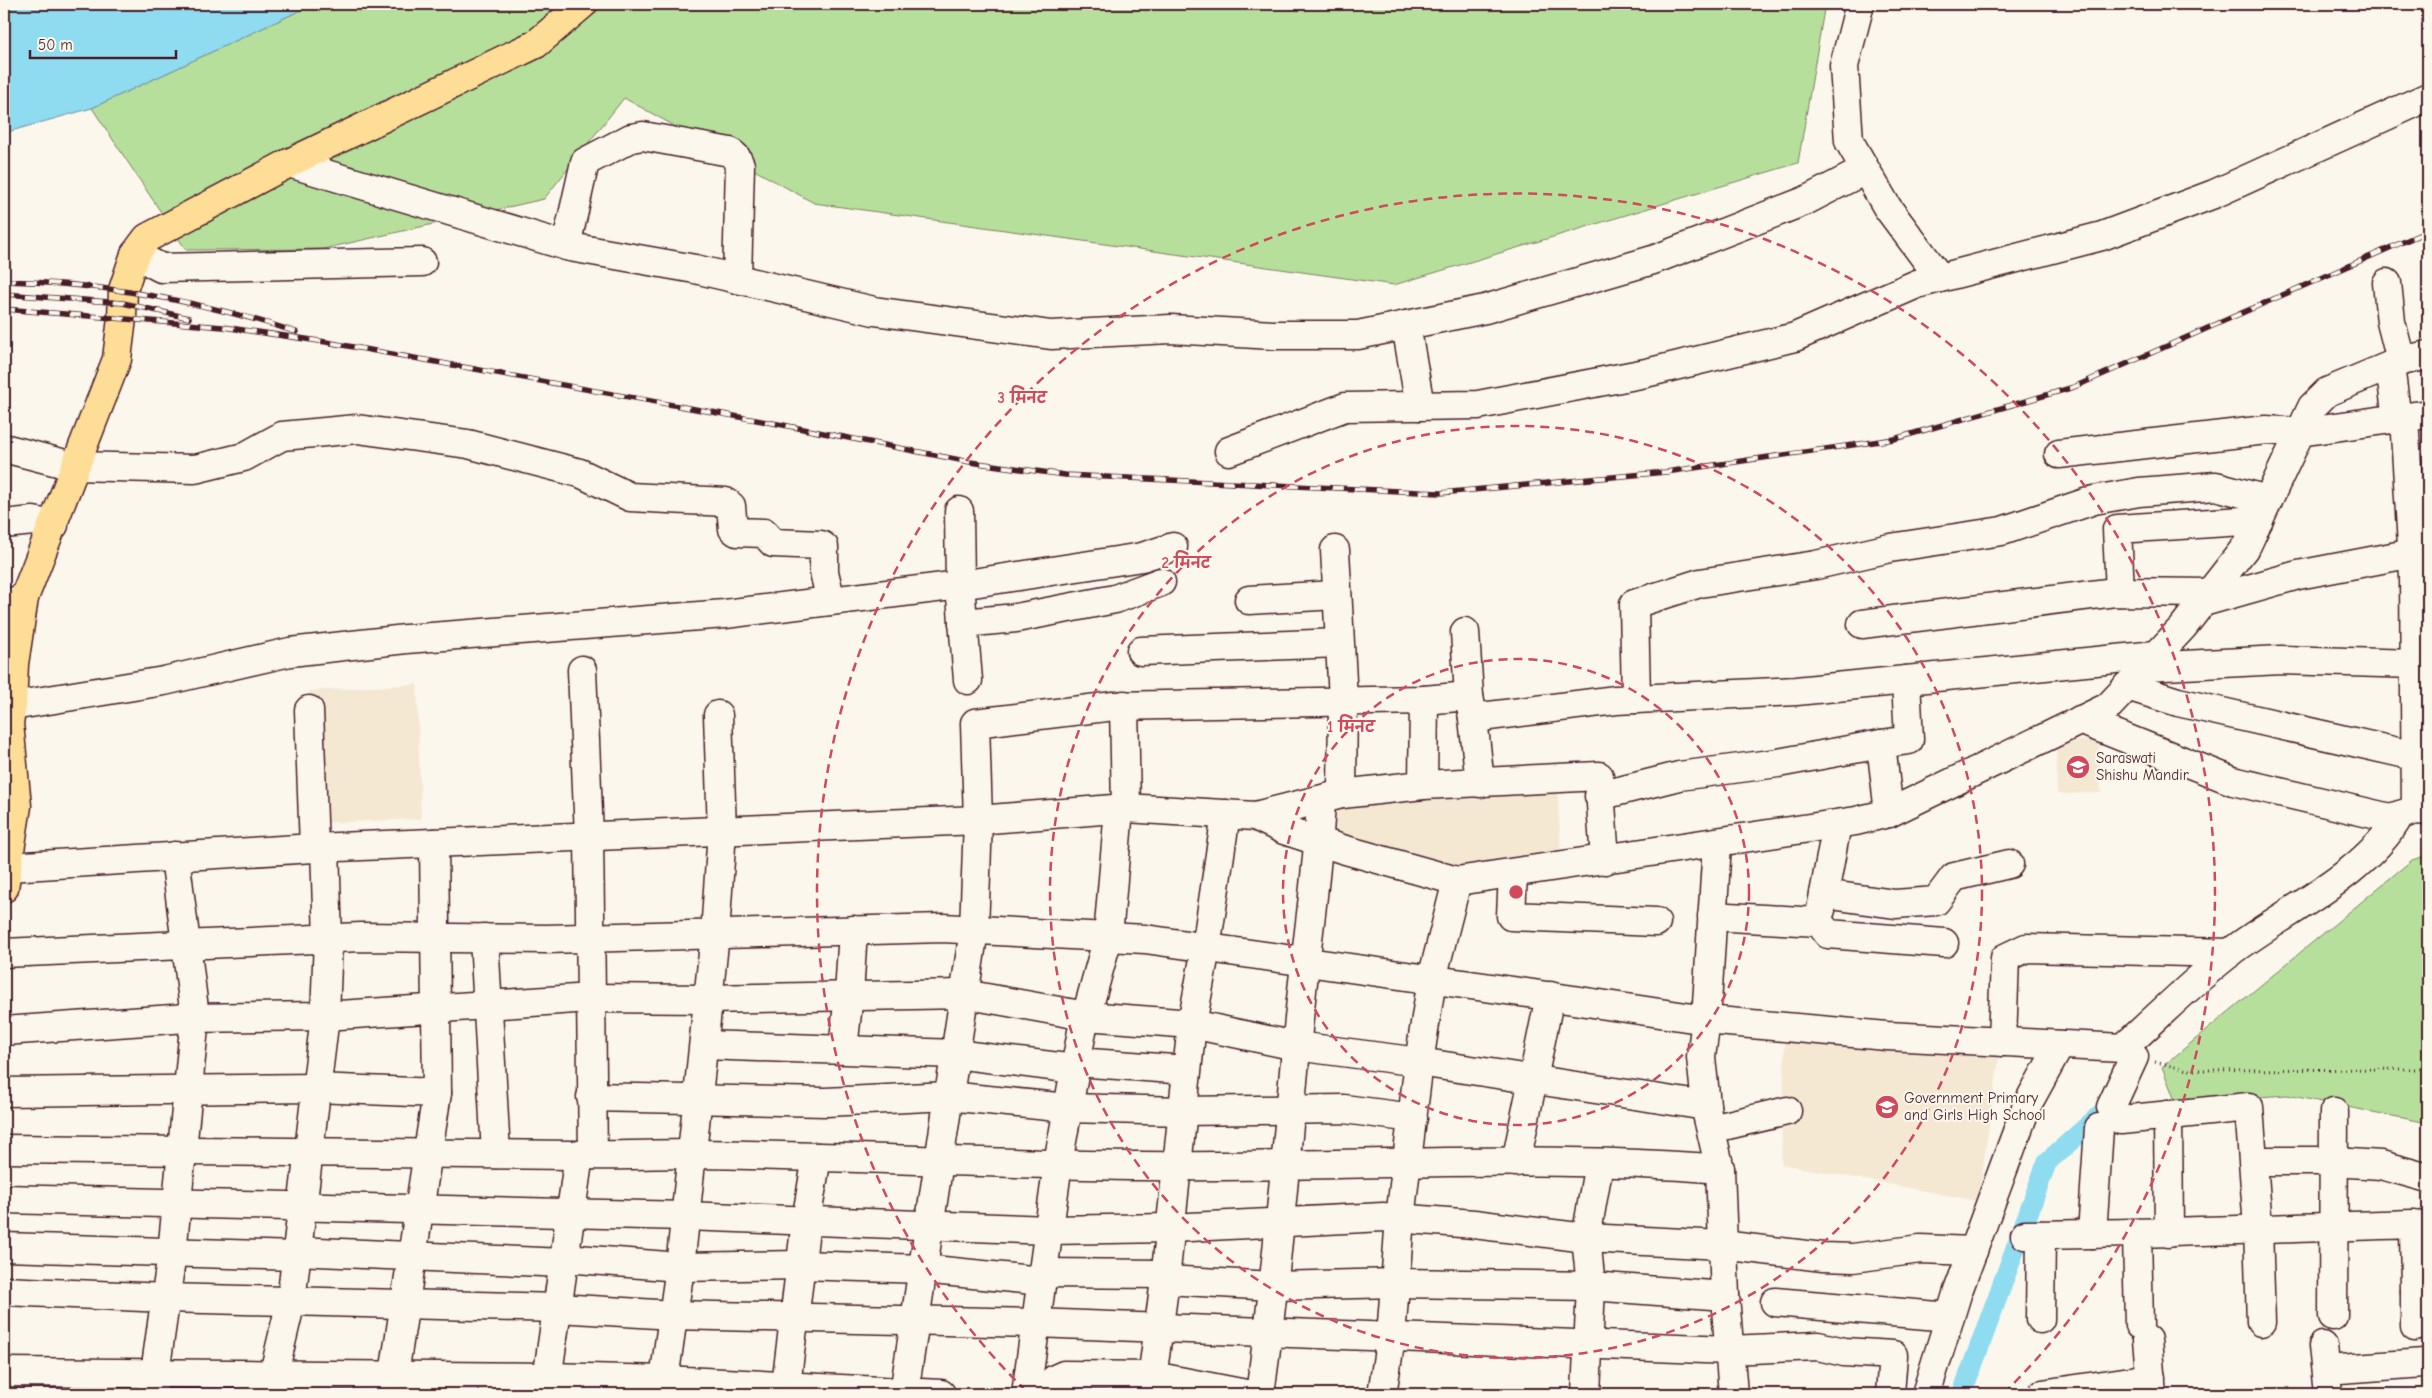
<svg xmlns="http://www.w3.org/2000/svg" width="2432" height="1398" font-family="'Comic Neue','Playpen Sans Deva',sans-serif">
  <style>
    .built { fill: #f4e8d2 }
    .green { fill: #b6df9c; stroke: #807f64 }
    .water { fill: #8fdbf0; stroke: #7390a1 }
    .lines { fill: none; stroke-linecap: round; stroke-linejoin: round }
    .canal { stroke: #8fdbf0; stroke-width: 20 }
    .minor-casing { stroke: #4a1f2b; stroke-width: 31 }
    .major-casing { stroke: #4a1f2b; stroke-width: 31 }
    .path { stroke: #4a1f2b; stroke-width: 3; stroke-dasharray: 1 4; stroke-linecap: butt }
    .minor { stroke: #fbf7ec; stroke-width: 28 }
    .major { stroke: #fedd96; stroke-width: 28 }
    .rail-casing { stroke: #4a1f2b; stroke-width: 5.5 }
    .rail { stroke: #fbf7ec; stroke-width: 4; stroke-dasharray: 11; stroke-linecap: butt }
    .ring { fill: none; stroke: #d1495b; stroke-width: 2.5; stroke-dasharray: 9 6 }
    .labels { text-anchor: middle; dominant-baseline: central; stroke-width: 4; stroke-linejoin: round; paint-order: stroke }
    .poi-label { font-size: 15px; fill: #4a1f2b; stroke: #fbf7ec; text-anchor: start }
    .centre { fill: #d1495b; stroke: #fbf7ec; stroke-width: 2.5 }
    .ring-label { font-size: 15px; text-anchor: middle; font-weight: bold; fill: #d1495b; stroke: #fbf7ec; stroke-width: 4; stroke-linejoin: round; paint-order: stroke }
  </style>
  <rect width="100%" height="100%" fill="#fbf7ec"/>
  <filter id="ink" filterUnits="userSpaceOnUse"><feTurbulence type="fractalNoise" baseFrequency=".02" numOctaves="2"/><feDisplacementMap in="SourceGraphic" scale="10" xChannelSelector="R" yChannelSelector="G"/><feConvolveMatrix kernelMatrix="1 2 1 2 8 2 1 2 1" color-interpolation-filters="sRGB"/></filter>
  <g filter="url(#ink)">
    <g class="built">
      <polygon points="417,684 421,819 319,823 310,691"/>
      <polygon points="2099,740 2101,793 2057,794 2056,741"/>
      <polygon points="1557,783 1561,855 1457,869 1330,833 1331,808"/>
      <polygon points="1785,1040 2000,1051 1978,1201 1781,1164"/>
    </g>
    <g class="green">
      <polygon points="314,4 1825,4 1798,163 1394,285 814,203 624,98 544,199 323,249 186,250 92,108"/>
      <polygon points="2428,855 2428,1123 2287,1095 2176,1103 2162,1067 2412,860"/>
    </g>
    <polygon class="water" points="4,4 314,4 92,108 4,133"/>
    <g class="lines">
      <polyline class="canal" points="1962,1394 2047,1162 2101,1114"/>
      <g class="minor-casing">
        <g id="minor">
          <polyline points="1860,4 1844,66 1849,141 1887,207 1940,278"/>
          <polyline points="289,163 570,247 695,269 874,311 1051,335 1171,329 1273,335 1358,335 1485,309 1653,260 1805,201 1865,170"/>
          <polyline points="566,246 585,162 631,138 643,136 730,152 736,157 740,165 737,279"/>
          <polyline points="135,254 161,268 422,262"/>
          <polyline points="2387,283 2391,322 2401,361"/>
          <polyline points="1406,325 1420,406"/>
          <polyline points="2390,366 2397,419"/>
          <polyline points="2404,418 2414,577 2416,810"/>
          <polyline points="4,448 73,466 195,469 244,457 282,436 357,429 468,444 580,473 630,497 726,502 731,506 733,529 737,532 764,533 773,543 821,545 824,547 824,572 831,601"/>
          <polyline points="1229,451 1345,407 1478,405 1646,373 1795,337 1917,284 2102,236 2214,194 2428,97"/>
          <polyline points="2059,454 2266,430 2299,432 2428,414"/>
          <polyline points="959,511 960,585 968,680"/>
          <polyline points="4,524 33,521 54,525"/>
          <polyline points="2120,592 2117,529 2259,520"/>
          <polyline points="1249,600 1336,595"/>
          <polyline points="2203,602 2298,575 2413,553"/>
          <polyline points="4,605 24,598"/>
          <polyline points="963,623 1016,618 1115,599 1161,582"/>
          <polyline points="1862,624 2115,592 2210,593"/>
          <polyline points="1465,632 1469,696"/>
          <polyline points="1141,651 1339,643"/>
          <polyline points="2145,667 2281,660 2415,664"/>
          <polyline points="582,670 589,836 593,1155"/>
          <polyline points="2127,686 2178,702 2415,756"/>
          <polyline points="1636,699 1634,604 1700,583 1816,565 1890,548 2002,531 2094,500 2139,492 2216,486 2268,500"/>
          <polyline points="1124,705 1126,808"/>
          <polyline points="12,706 164,681 290,652 406,639 725,614 960,585 1142,557 1173,547"/>
          <polyline points="309,710 314,848"/>
          <polyline points="1473,718 1480,783"/>
          <polyline points="2080,720 2233,781 2390,818 2416,810 2428,811"/>
          <polyline points="1423,785 1599,776 1605,860"/>
          <polyline points="1342,794 1423,785 1424,700"/>
          <polyline points="1599,796 1679,776 1778,763 1881,744"/>
          <polyline points="1889,813 1881,744 1909,740 1906,680"/>
          <polyline points="1255,816 1342,794 1343,700 1335,550"/>
          <polyline points="1717,844 1706,1020 1701,1057 1707,1114 1720,1169 1725,1296 1733,1394"/>
          <polyline points="8,867 314,848 978,820 1126,808 1255,816 1284,830 1342,849 1457,881 1856,821 1889,813 2108,707 2183,627 2247,545 2312,407 2327,392 2401,361 2428,355"/>
          <polyline points="1513,873 1511,916 1656,922"/>
          <polyline points="1824,894 1895,904 1936,901 1954,877 2009,864"/>
          <polyline points="1821,910 1837,824"/>
          <polyline points="1712,916 1819,922 1828,934 1944,943"/>
          <polyline points="484,938 496,1154"/>
          <polyline points="4,953 361,937 546,939 943,928 1145,939 1527,993 1706,1020 1887,1036 2123,1048 2134,1057 2111,1107 2121,1120 2249,1107 2258,1228 2261,1322"/>
          <polyline points="4,1031 187,1018 325,1016 590,998 708,999 964,994 1086,1016 1192,1024 1296,1046 1419,1062 1706,1106"/>
          <polyline points="2002,1042 2005,958 2026,948 2230,953"/>
          <polyline points="704,1045 955,1054 1075,1069"/>
          <path d="M2123 1048C2159 1016 2193 981 2231 952 2287 909 2364 877 2400 815"/>
          <polyline points="843,1049 849,995 853,930"/>
          <polyline points="1076,1062 1187,1070"/>
          <polyline points="4,1092 316,1088 437,1093"/>
          <polyline points="591,1097 826,1102 948,1096 1068,1108 1182,1111 1344,1109 1413,1118"/>
          <polyline points="2168,1115 2169,1233"/>
          <polyline points="1711,1129 1787,1111"/>
          <path d="M4 1149C194 1151 383 1153 573 1155 613 1156 654 1154 694 1154 843 1156 993 1164 1142 1166 1335 1168 1528 1153 1720 1169"/>
          <polyline points="2254,1161 2318,1161 2381,1165 2428,1178"/>
          <polyline points="1516,1162 1550,996"/>
          <polyline points="4,1199 685,1216 1049,1230 1170,1228 1383,1217 1474,1224 1586,1238 1722,1245 1823,1257 1853,1258 1920,1249 1973,1251"/>
          <polyline points="2092,1234 2099,1128"/>
          <polyline points="2137,1234 2139,1325"/>
          <path d="M2025 1235C2155 1234 2284 1228 2414 1224L2415 1291 2428 1289"/>
          <polyline points="4,1247 296,1256"/>
          <polyline points="296,1251 564,1263"/>
          <polyline points="565,1258 680,1267 800,1265 923,1269 1042,1281"/>
          <polyline points="1043,1273 1165,1274"/>
          <polyline points="1165,1280 1274,1286 1397,1283 1591,1286 1725,1296"/>
          <polyline points="4,1291 166,1298 558,1308 673,1315 1035,1323 1729,1350 1818,1346 1844,1352 1893,1355 1890,1394"/>
          <polyline points="2415,1291 2415,1327"/>
          <polyline points="1775,1302 1950,1317"/>
          <polyline points="2333,1316 2334,1112"/>
          <polyline points="2040,1319 2041,1235"/>
          <polyline points="2147,1340 2152,1394"/>
          <polyline points="2323,1346 2328,1394"/>
          <polyline points="2326,1370 2424,1363"/>
          <polyline points="4,1372 549,1377 664,1380 941,1394"/>
          <polyline points="904,1393 974,930 978,820 975,723 1114,706 1424,700 1469,696 1473,718 1616,700 1796,691 2156,655"/>
          <polyline points="152,1394 172,1253 195,1017 175,856"/>
          <polyline points="269,1394 291,1301 325,1016 328,939 325,848"/>
          <polyline points="391,1394 437,1093 434,843"/>
          <polyline points="545,1394 579,1155"/>
          <polyline points="662,1394 680,1267 715,934 722,831 718,715"/>
          <polyline points="785,1394 806,1221 817,1157"/>
          <polyline points="1026,1394 1058,1163 1082,1031 1108,937 1119,809"/>
          <polyline points="1039,1394 1055,1379 1064,1375 1153,1376 1246,1394"/>
          <polyline points="1150,1394 1165,1280 1192,1024 1206,948 1226,814"/>
          <path d="M1260 1394C1277 1273 1286 1151 1298 1029 1305 953 1318 876 1321 800"/>
          <polyline points="1382,1394 1391,1337 1400,1218 1419,1062 1432,979 1457,881"/>
          <polyline points="1586,1394 1591,1286 1586,1238 1599,1163"/>
          <polyline points="1926,1394 1958,1291 2027,1105 2060,1045"/>
          <polyline points="2042,1394 2151,1378"/>
        </g>
      </g>
      <g class="major-casing">
        <polyline id="major" points="4,888 17,806 9,723 12,706 14,664 24,598 117,359 122,318 123,290 135,254 147,238 289,163 536,44 583,4"/>
      </g>
      <polyline class="path" points="2155,1062 2187,1070 2428,1069"/>
      <use href="#minor" class="minor"/>
      <use href="#major" class="major"/>
      <g class="rail-casing">
        <g id="rail">
          <path d="M4 281C103 283 201 301 296 332"/>
          <polyline points="4,294 123,303 189,318"/>
          <polyline points="4,309 223,327 326,342 778,424 970,462 1065,475 1440,493 1666,472 1894,439 2074,387 2428,231"/>
        </g>
      </g>
      <use href="#rail" class="rail"/>
    </g>
  </g>
  <g class="ring">
    <circle cx="1516" cy="892" r="233"/>
    <circle cx="1516" cy="892" r="466"/>
    <path d="M1026 1391A699 699 0 1 1 2006 1391"/>
  </g>
  <defs>
    <g id="school-disc" transform="scale(1.25)"><circle r="9.5" fill="#d1495b" stroke="#fbf7ec"/><path d="M0-5L7-2L0 1L-7-2ZM-4 1L0 2.5L4 1V4Q0 6-4 4Z" fill="#fff"/></g>
  </defs>
  <g fill-rule="evenodd">
    <use href="#school-disc" x="2078" y="767"/>
    <use href="#school-disc" x="1887" y="1107"/>
  </g>
  <g class="labels">
    <g class="poi-label">
      <text x="2096" y="758">Saraswati<tspan x="2096" dy="17">Shishu Mandir</tspan></text>
      <text x="1904" y="1098">Government Primary<tspan x="1904" dy="17">and Girls High School</tspan></text>
    </g>
  </g>
  <circle cx="1516" cy="892" r="8" class="centre"/>
  <g class="ring-label">
    <text x="1022" y="403">3 मिनट</text>
    <text x="1186" y="568">2 मिनट</text>
    <text x="1351" y="732">1 मिनट</text>
  </g>
  <rect width="2432" height="1398" fill="none" stroke="#fbf7ec" stroke-width="20"/>
  <rect x="10" y="10" width="2412" height="1378" fill="none" stroke="#4a1f2b" stroke-width="2" filter="url(#ink)"/>
  <path d="M30 50v8h146v-8" fill="none" stroke="#4a1f2b" stroke-width="2.5"/>
  <text x="38" y="50" font-size="15" fill="#4a1f2b" stroke="#fbf7ec" stroke-width="4" paint-order="stroke">50 m</text>
</svg>
